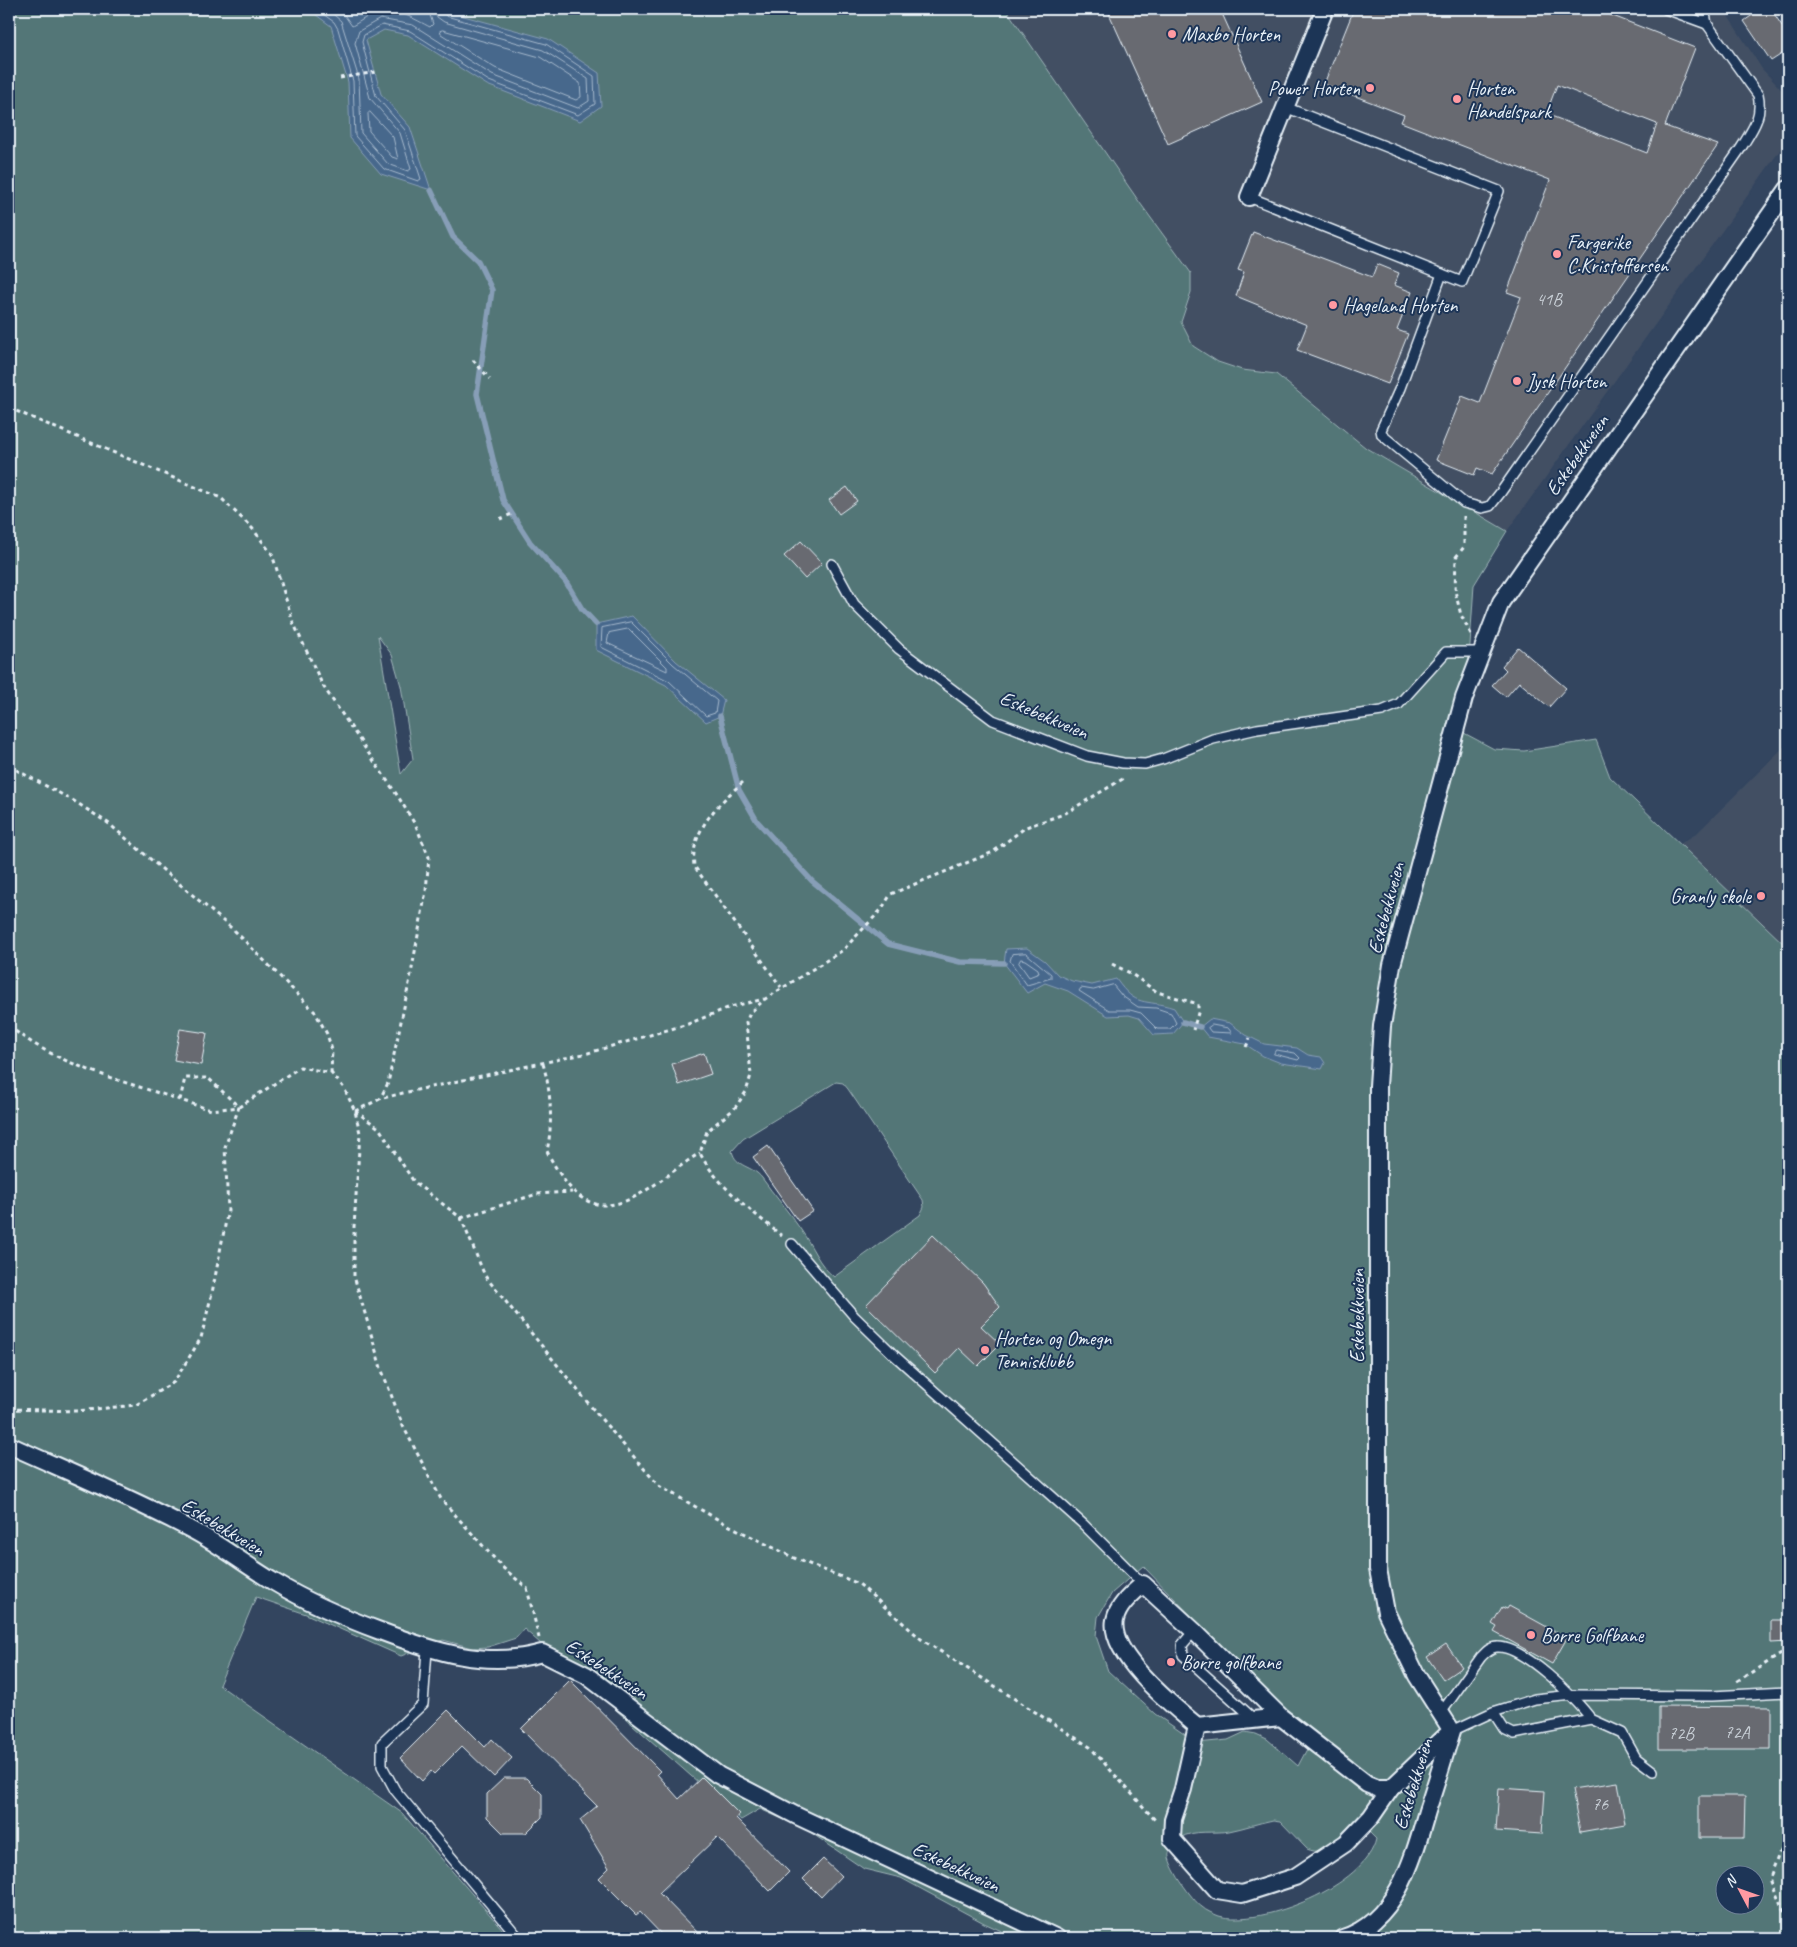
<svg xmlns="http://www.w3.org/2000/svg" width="1797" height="1947" font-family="Caveat,sans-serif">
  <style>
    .built { fill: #435064 }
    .green { fill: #537677; stroke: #9eb4b8; fill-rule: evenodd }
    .water { fill: #46678c; stroke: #879eb7 }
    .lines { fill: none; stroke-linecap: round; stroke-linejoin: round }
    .shore { stroke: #a7bacd; stroke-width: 1 }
    .stream { stroke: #879eb7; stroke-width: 5.5 }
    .building { fill: #676a71; stroke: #e8f1f8; fill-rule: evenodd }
    .lane-casing { stroke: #e8f1f8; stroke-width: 12 }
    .street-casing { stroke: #e8f1f8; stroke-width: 20 }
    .path { stroke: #e8f1f8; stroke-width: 3; stroke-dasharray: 4 4; stroke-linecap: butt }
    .lane { stroke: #1d3557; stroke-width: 9 }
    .street { stroke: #1d3557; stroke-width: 16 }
    .poi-dot { fill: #ff9aa2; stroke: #1d3557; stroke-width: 2 }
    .labels { text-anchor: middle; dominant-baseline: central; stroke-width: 4; stroke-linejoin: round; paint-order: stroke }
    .number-label { font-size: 18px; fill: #c8cfd6 }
    .poi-label { font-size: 20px; fill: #e8f1f8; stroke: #1d3557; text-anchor: start }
    .street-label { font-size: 20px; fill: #e8f1f8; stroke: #1d3557 }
  </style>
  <rect width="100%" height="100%" fill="#33455f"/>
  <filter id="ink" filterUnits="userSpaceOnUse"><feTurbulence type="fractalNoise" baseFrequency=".02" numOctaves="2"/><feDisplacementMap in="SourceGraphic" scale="10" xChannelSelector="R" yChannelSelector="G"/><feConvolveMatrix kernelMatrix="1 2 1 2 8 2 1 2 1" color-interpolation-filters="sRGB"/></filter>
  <g filter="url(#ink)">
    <g class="built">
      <polygon points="1006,9 1726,9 1728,16 1762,69 1788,97 1788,139 1507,531 1366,448 1276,374 1242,370 1218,362 1193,346 1181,322 1191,292 1191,273 1140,203"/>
      <polygon points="1788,743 1788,948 1680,844 1696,834"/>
    </g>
    <path class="green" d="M9 9H1006L1140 203 1191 273V292L1181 322 1193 346 1218 362 1242 370 1276 374 1366 448 1507 531 1474 585 1464 733 1494 749 1524 751 1596 740 1610 777 1788 948V1938H1017L984 1923 901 1878 864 1869 807 1830 760 1809 741 1820 524 1629 516 1638 488 1647 473 1648 443 1640 401 1656 306 1614 256 1597 219 1685 402 1813 510 1938H9ZM378 636 392 655 401 686 413 759 401 774ZM836 1082 843 1083 848 1089 923 1200 924 1207 920 1215 834 1277C818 1264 813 1247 801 1230 789 1212 774 1195 762 1178 752 1165 736 1168 732 1151L743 1139ZM1143 1566 1227 1653 1314 1736 1298 1766 1267 1739 1256 1734 1245 1732 1228 1740 1197 1743 1155 1714 1108 1671 1096 1636 1098 1617 1112 1593ZM1273 1820 1280 1821 1307 1849C1327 1858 1348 1838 1365 1828L1376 1839C1366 1885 1261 1928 1219 1916 1214 1914 1206 1911 1202 1907 1193 1901 1166 1864 1169 1853 1170 1849 1177 1840 1180 1838 1194 1829 1214 1834 1229 1831 1244 1828 1258 1823 1273 1820ZM1724 1874H1754V1904H1724Z"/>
    <g class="water">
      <polygon points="308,9 438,9 548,39 599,73 601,106 580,121 487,85 408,35 384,30 366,40 381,94 410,127 431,190 381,174 350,138 348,82 331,26"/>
      <polygon points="632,616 676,661 724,700 720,716 706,722 666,685 596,650 596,624"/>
      <path d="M1027 948 1045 961 1058 975 1072 981 1092 985 1116 979C1137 1009 1144 998 1174 1008L1183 1022 1173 1034 1154 1035 1139 1018 1129 1015 1108 1016 1068 991 1045 983 1027 993 1004 963 1006 949Z"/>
      <polygon points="1210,1019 1230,1023 1246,1035 1264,1044 1297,1048 1308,1055 1321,1057 1325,1063 1322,1069 1281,1063 1263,1056 1245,1044 1208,1037 1200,1027"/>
    </g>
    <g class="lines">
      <g class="shore">
        <polyline points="316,9 334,22 338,29 353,81 355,136 384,169 418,181 421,179 405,130 376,96 362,42 364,35 382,25 410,31 489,81 578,115 595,104 594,76 546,44 446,16 441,9"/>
        <polyline points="327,9 341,21 359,79 361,133 388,164 408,171 411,169 400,133 370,98 355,43 359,31 380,19 413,25 492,75 578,108 589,101 588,79 543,50 444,22 437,17 435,9"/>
        <path d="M340 9 352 26C360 22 368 15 377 12 394 6 416 20 430 27L433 24 428 9"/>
        <polygon points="443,30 540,57 580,83 581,97 576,100 495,68 441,34 440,31"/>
        <polygon points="370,112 393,137 398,159 392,157 369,131 368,114"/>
        <polygon points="631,622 673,664 717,701 715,713 706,716 669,681 601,647 602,628"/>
        <polygon points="629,629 667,667 667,671 607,643 609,633"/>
        <polygon points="1026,953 1051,974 1051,978 1027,985 1010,961 1012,954"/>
        <polygon points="1021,959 1025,960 1038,969 1039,973 1029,977 1019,963"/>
        <polygon points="1113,985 1122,996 1138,1007 1156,1008 1171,1013 1176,1023 1170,1029 1157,1029 1141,1013 1130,1010 1109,1010 1079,991 1081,988 1093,990"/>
        <polygon points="1212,1025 1228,1028 1232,1033 1211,1032 1208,1028"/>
        <polygon points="1276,1050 1295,1053 1300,1058 1298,1060 1274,1054"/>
      </g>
      <g class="stream">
        <polyline points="431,190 453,237 478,261 492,290 477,394 503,500 530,542 566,582 582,609 596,624"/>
        <polyline points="720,716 739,790 757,821 812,881 888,944 960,962 1004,963"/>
        <polyline points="1183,1022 1200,1027"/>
      </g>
    </g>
    <g class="building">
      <polygon points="1107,9 1220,9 1262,102 1168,144"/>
      <path d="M1354 9H1595L1695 48 1665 126 1718 145 1492 474 1477 468 1474 475 1436 460 1462 396 1480 403 1521 297 1507 292 1550 180 1401 122 1404 115 1324 84ZM1557 85 1657 124 1647 153 1546 114Z"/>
      <polygon points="1751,9 1771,9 1788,35 1788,50 1771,61 1744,21 1754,14"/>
      <polygon points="1253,232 1372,277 1377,264 1399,273 1394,285 1412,292 1397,330 1408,334 1388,384 1297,350 1307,325 1236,296 1244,272 1238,270"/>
      <polygon points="847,487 857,501 839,514 829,500"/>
      <polygon points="801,541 822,563 805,579 784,556"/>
      <polygon points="1518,647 1566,688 1549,707 1519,682 1506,697 1492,685 1506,670 1502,666"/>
      <polygon points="180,1029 207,1033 201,1065 174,1060"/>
      <polygon points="704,1053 711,1074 679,1085 672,1064"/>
      <polygon points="768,1146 813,1211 798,1221 753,1157"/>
      <polygon points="933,1235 983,1283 1000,1307 981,1326 1000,1344 978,1366 959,1348 935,1373 866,1305"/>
      <polygon points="1509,1606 1567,1638 1552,1664 1494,1632 1497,1627 1492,1624 1502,1607 1507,1609"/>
      <polygon points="1771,1620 1788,1620 1788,1642 1771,1643"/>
      <polygon points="1446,1644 1462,1667 1443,1680 1427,1657"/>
      <polygon points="570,1680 660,1771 657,1774 679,1799 702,1777 739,1814 736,1818 789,1872 770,1891 717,1837 659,1893 703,1938 665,1938 640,1912 636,1915 599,1878 609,1868 580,1820 597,1806 521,1729"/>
      <polygon points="1659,1706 1771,1707 1771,1749 1659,1749"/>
      <polygon points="448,1710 485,1747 492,1739 512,1758 494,1777 462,1746 434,1774 431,1771 422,1781 400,1758"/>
      <polygon points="504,1778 526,1778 542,1794 542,1817 526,1833 503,1833 487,1817 487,1794"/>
      <polygon points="1618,1782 1625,1824 1580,1832 1572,1789"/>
      <polygon points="1499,1788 1545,1791 1542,1834 1496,1831"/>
      <polygon points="1699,1796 1745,1796 1744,1838 1699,1838"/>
      <polygon points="823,1859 841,1876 821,1897 803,1879"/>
    </g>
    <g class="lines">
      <g class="lane-casing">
        <g id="lane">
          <polyline points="1666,9 1707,24"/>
          <polyline points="1249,197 1462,282 1499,191 1285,107"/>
          <path d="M1442 274 1400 388 1381 430 1382 435 1464 503 1482 508 1490 506 1501 492 1741 148C1752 130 1763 117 1758 95L1707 24 1704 9"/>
          <polyline points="832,564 854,604 899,649 993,720 1087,756 1123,763 1145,764 1163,759 1213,739 1257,729 1382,711 1399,704 1446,652 1481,652"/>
          <polyline points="792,1244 854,1316 895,1356 1083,1524 1143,1584"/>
          <polyline points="1194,1631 1182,1645 1183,1655 1254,1719"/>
          <polyline points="427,1650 423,1704 382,1743 382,1766 395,1790 519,1938"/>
          <polyline points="1493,1712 1504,1729 1514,1734 1591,1719 1622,1733 1636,1758 1653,1771"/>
          <path d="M1441 1713 1481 1657C1486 1652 1490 1647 1497 1647 1522 1645 1577 1699 1591 1719"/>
          <polyline points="1452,1731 1493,1712 1535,1699 1572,1695 1712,1696 1788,1692"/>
        </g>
      </g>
      <g class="street-casing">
        <g id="street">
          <polyline points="1249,197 1325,9"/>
          <path d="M9 1445C71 1473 134 1499 194 1531 222 1546 247 1566 274 1582 309 1603 342 1617 380 1631 433 1651 485 1669 542 1653L586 1675 718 1775 795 1815 1057 1938"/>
          <path d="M1281 1717 1197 1726C1174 1707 1108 1654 1115 1620 1118 1605 1132 1594 1143 1584L1194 1631 1281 1717 1367 1784 1377 1788H1391"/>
          <polyline points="1197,1726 1183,1789 1173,1819 1172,1839 1217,1890 1242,1894 1295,1877 1346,1843 1371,1817 1391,1788 1450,1732"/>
          <path d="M1343 1938C1397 1921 1413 1859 1427 1811 1436 1784 1444 1757 1452 1731L1417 1676 1386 1612 1378 1569V1086L1382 1026 1392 965 1464 698 1501 602 1788 189"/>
        </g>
      </g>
      <g class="path">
        <polyline points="340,78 376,72"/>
        <polyline points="473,360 490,379"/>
        <polyline points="9,408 221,498 252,528 272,554 293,622 323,686 399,798 416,826 429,857 426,891 411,974 388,1083 380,1099"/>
        <polyline points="1464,516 1464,547 1456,557 1455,591 1461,615 1471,634"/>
        <polyline points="500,519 514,513"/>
        <polyline points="9,766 74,801 108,823 236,932 315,1012 327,1034 332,1050 331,1073"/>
        <path d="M743 782C718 804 690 831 694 866L781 987"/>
        <polyline points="1112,964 1130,973 1157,992 1198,1004 1198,1013 1193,1030"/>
        <path d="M9 1026C57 1066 121 1080 180 1100"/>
        <polyline points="1246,1047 1250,1038"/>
        <path d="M543 1064C551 1090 553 1124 547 1151 551 1160 556 1168 562 1177 605 1241 656 1179 700 1153"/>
        <polyline points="355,1111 379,1128 414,1182 461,1218 485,1276 597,1414 659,1486 726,1524 794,1558 859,1584 921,1639 1090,1747 1156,1821"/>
        <polyline points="355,1111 380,1099 403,1093 588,1053 688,1024 730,1007 764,999"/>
        <polyline points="461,1218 537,1194 572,1192"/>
        <path d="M782 1236C755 1214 715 1184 700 1153L707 1131 734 1109 746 1092 751 1075 746 1022 750 1013 765 999 843 950 881 910 891 894 993 852 1026 827 1064 814 1126 777"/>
        <polyline points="9,1409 77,1411 136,1405 174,1382 201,1338 212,1293 228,1210 225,1147 239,1107 208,1078 185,1078 180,1100 211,1110 239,1107 300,1067 331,1073 344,1088 355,1111 360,1133 354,1227 354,1276 381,1368 403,1426 441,1499 502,1567 527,1588 539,1638"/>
        <polyline points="1737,1681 1788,1650"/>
        <polyline points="1788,1836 1784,1840 1770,1878 1788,1923"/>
      </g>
      <use href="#lane" class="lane"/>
      <use href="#street" class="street"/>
    </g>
  </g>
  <g class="poi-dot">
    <circle cx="1172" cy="34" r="5"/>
    <circle cx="1370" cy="88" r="5"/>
    <circle cx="1457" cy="99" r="5"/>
    <circle cx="1557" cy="254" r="5"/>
    <circle cx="1333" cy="305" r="5"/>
    <circle cx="1517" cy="381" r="5"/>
    <circle cx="1761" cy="896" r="5"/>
    <circle cx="985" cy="1350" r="5"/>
    <circle cx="1531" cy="1635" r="5"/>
    <circle cx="1171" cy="1662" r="5"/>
  </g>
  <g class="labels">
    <g class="number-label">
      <text x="1549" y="299">41B</text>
      <text x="1737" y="1732">72A</text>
      <text x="1681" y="1733">72B</text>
      <text x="1600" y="1804">76</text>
    </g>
    <g class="poi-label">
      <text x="1182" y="34">Maxbo Horten</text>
      <text x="1360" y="88" text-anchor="end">Power Horten</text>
      <text x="1467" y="88">Horten<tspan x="1467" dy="23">Handelspark</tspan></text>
      <text x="1567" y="242">Fargerike<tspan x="1567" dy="23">C.Kristoffersen</tspan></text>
      <text x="1343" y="305">Hageland Horten</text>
      <text x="1527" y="381">Jysk Horten</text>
      <text x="1751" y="896" text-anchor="end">Granly skole</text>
      <text x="995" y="1338">Horten og Omegn<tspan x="995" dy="23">Tennisklubb</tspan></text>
      <text x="1541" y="1635">Borre Golfbane</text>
      <text x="1181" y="1662">Borre golfbane</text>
    </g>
    <g class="street-label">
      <text transform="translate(1577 455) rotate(-55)">Eskebekkveien</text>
      <text transform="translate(1044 715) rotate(23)">Eskebekkveien</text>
      <text transform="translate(1386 908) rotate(-75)">Eskebekkveien</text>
      <text transform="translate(1357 1316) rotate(-90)">Eskebekkveien</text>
      <text transform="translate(223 1527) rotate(31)">Eskebekkveien</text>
      <text transform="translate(607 1669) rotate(33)">Eskebekkveien</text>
      <text transform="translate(1413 1784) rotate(-73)">Eskebekkveien</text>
      <text transform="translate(956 1867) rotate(25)">Eskebekkveien</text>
    </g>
  </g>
  <rect width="1797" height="1947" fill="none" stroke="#1d3557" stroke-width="30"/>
  <rect x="15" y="15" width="1767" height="1917" fill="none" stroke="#e8f1f8" stroke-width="2" filter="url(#ink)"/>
  <g transform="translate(1740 1890) rotate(311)"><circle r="24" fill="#1d3557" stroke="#6e8097"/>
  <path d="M0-4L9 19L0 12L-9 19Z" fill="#ff9aa2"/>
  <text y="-8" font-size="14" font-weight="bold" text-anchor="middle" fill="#e8f1f8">N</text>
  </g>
</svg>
